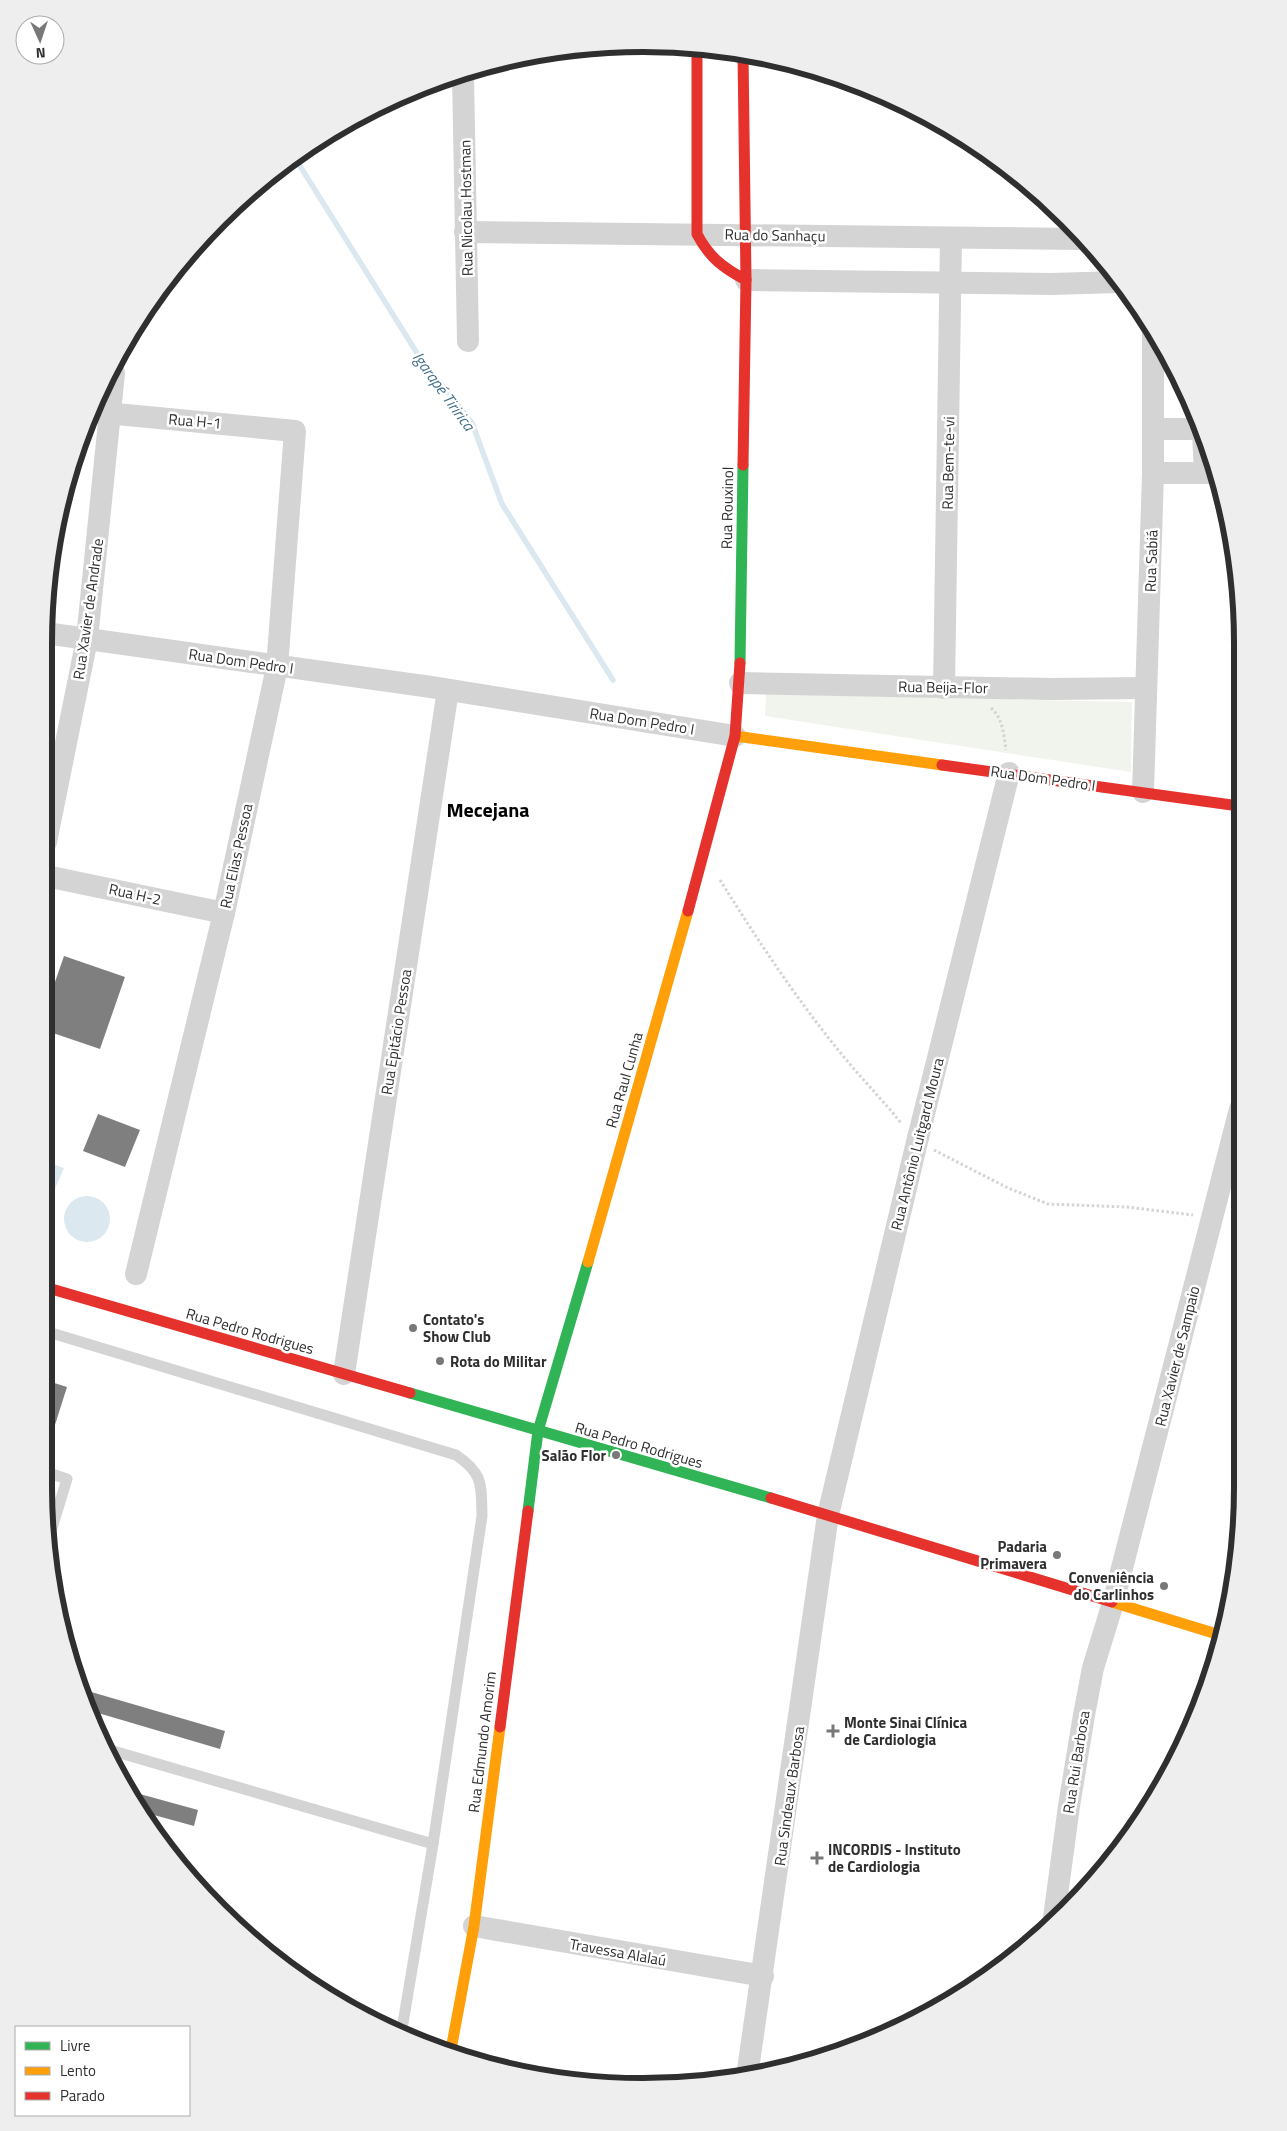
<svg xmlns="http://www.w3.org/2000/svg" width="1287" height="2131" font-family="'Titillium Web',sans-serif">
  <style>
    .green { fill: #f1f4ed }
    .water { fill: #dbe8f0 }
    .lines { fill: none; stroke-linecap: round; stroke-linejoin: round }
    .stream { stroke: #dbe8f0; stroke-width: 5.5 }
    .building { fill: #7f7f7f }
    .path { stroke: #d4d4d4; stroke-width: 3; stroke-dasharray: 2.5 2.5; stroke-linecap: butt }
    .lane { stroke: #d4d4d4; stroke-width: 11 }
    .street { stroke: #d4d4d4; stroke-width: 22 }
    .fast { stroke: #30b455; stroke-width: 11 }
    .slow { stroke: #ff9f0a; stroke-width: 11 }
    .jam { stroke: #e5322d; stroke-width: 11 }
    .poi-dot { fill: #787878; stroke: #fff; stroke-width: 2 }
    .labels { text-anchor: middle; dominant-baseline: central; stroke-width: 5; stroke-linejoin: round; paint-order: stroke }
    .street-label { font-size: 15px; fill: #2f2f2f; stroke: #fff }
    .poi-label { font-size: 15px; font-weight: bold; fill: #2f2f2f; stroke: #fff; text-anchor: start }
    .water-label { font-size: 16px; font-style: italic; fill: #43708a; stroke: #fff }
    .district-label { font-size: 20px; font-weight: bold; fill: #000; stroke: #fff }
    .rim { fill: none; stroke: #2f2f2f; stroke-width: 6 }
  </style>
  <rect width="100%" height="100%" fill="#fff"/>
  <polygon class="green" points="766,694 1132,702 1131,772 765,716"/>
  <g class="water">
    <polygon points="47,1162 64,1168 47,1207"/>
    <circle cx="87" cy="1219" r="23"/>
  </g>
  <g class="lines">
    <polyline class="stream" points="295,158 417,353 472,423 502,504 613,680"/>
  </g>
  <g class="building">
    <polygon points="64,956 125,977 100,1049 47,1031 47,1005"/>
    <polygon points="98,1114 140,1130 125,1167 83,1151"/>
    <polygon points="48,1381 67,1387 54,1428 48,1426"/>
    <polygon points="81,1689 225,1731 220,1749 88,1710"/>
    <polygon points="129,1791 198,1810 194,1826 143,1812"/>
  </g>
  <g class="lines">
    <g class="path">
      <path d="M991 708C1003 718 1004 736 1006 750"/>
      <path d="M720 880C757 939 795 997 839 1051 859 1076 881 1098 901 1123"/>
      <polyline points="934,1150 1008,1188 1048,1204 1127,1207 1193,1215"/>
    </g>
    <g class="lane">
      <path d="M48 1332 456 1455C484 1474 481 1485 482 1516L433 1844 401 2035"/>
      <polyline points="49,1473 67,1479 49,1538"/>
      <polyline points="103,1748 433,1844"/>
    </g>
    <g class="street">
      <polyline points="463,75 468,341"/>
      <polyline points="465,232 1084,239"/>
      <polyline points="746,280 1051,284 1119,282"/>
      <polyline points="95,412 295,431 277,667 224,913 136,1274"/>
      <polyline points="1154,429 1202,429"/>
      <polyline points="1203,433 1205,473"/>
      <polyline points="1153,473 1217,473"/>
      <polyline points="45,633 431,687 735,736"/>
      <polyline points="740,683 1050,689 1146,688"/>
      <polyline points="944,688 951,238"/>
      <polyline points="1143,792 1153,473 1153,329"/>
      <polyline points="46,842 87,639 114,373"/>
      <polyline points="46,876 224,913"/>
      <polyline points="344,1374 448,690"/>
      <polyline points="1053,1925 1069,1806 1084,1715 1093,1668 1113,1603 1240,1109"/>
      <polyline points="474,1926 763,1976"/>
      <polyline points="747,2076 828,1515 917,1142 1009,773"/>
    </g>
    <g class="fast">
      <polyline points="740,663 743,465"/>
      <polyline points="410,1393 771,1498"/>
      <polyline points="528,1511 538,1431 588,1262"/>
    </g>
    <g class="slow">
      <polyline points="735,736 942,765"/>
      <polyline points="588,1262 688,911"/>
      <polyline points="1112,1602 1220,1635"/>
      <polyline points="450,2055 474,1926 500,1727"/>
    </g>
    <g class="jam">
      <path d="M697 49V234C709 257 723 268 746 280"/>
      <polyline points="743,54 746,280 743,465"/>
      <polyline points="942,765 1239,806"/>
      <polyline points="688,911 735,736 740,663"/>
      <polyline points="48,1288 410,1393"/>
      <polyline points="771,1498 1112,1602"/>
      <polyline points="500,1727 528,1511"/>
    </g>
  </g>
  <g class="poi-dot">
    <circle cx="413" cy="1328" r="5"/>
    <circle cx="440" cy="1361" r="5"/>
    <circle cx="616" cy="1455" r="5"/>
    <circle cx="1057" cy="1555" r="5"/>
    <circle cx="1164" cy="1586" r="5"/>
    <path d="M830.5 1723.5h5v5h5v5h-5v5h-5v-5h-5v-5h5z"/>
    <path d="M814.5 1850.5h5v5h5v5h-5v5h-5v-5h-5v-5h5z"/>
  </g>
  <g class="labels">
    <g class="street-label">
      <text transform="translate(466 208) rotate(-91)">Rua Nicolau Hostman</text>
      <text transform="translate(775 235) rotate(1)">Rua do Sanhaçu</text>
      <text transform="translate(195 421) rotate(5)">Rua H-1</text>
      <text transform="translate(948 463) rotate(-89)">Rua Bem-te-vi</text>
      <text transform="translate(727 508) rotate(-89)">Rua Rouxinol</text>
      <text transform="translate(1151 561) rotate(-88)">Rua Sabiá</text>
      <text transform="translate(88 609) rotate(-82)">Rua Xavier de Andrade</text>
      <text transform="translate(241 661) rotate(8)">Rua Dom Pedro I</text>
      <text transform="translate(943 687) rotate(1)">Rua Beija-Flor</text>
      <text transform="translate(642 721) rotate(9)">Rua Dom Pedro I</text>
      <text transform="translate(1043 778) rotate(8)">Rua Dom Pedro I</text>
      <text transform="translate(236 856) rotate(-78)">Rua Elias Pessoa</text>
      <text transform="translate(135 894) rotate(12)">Rua H-2</text>
      <text transform="translate(396 1032) rotate(-81)">Rua Epitácio Pessoa</text>
      <text transform="translate(624 1080) rotate(-74)">Rua Raul Cunha</text>
      <text transform="translate(917 1144) rotate(-76)">Rua Antônio Luitgard Moura</text>
      <text transform="translate(250 1331) rotate(16)">Rua Pedro Rodrigues</text>
      <text transform="translate(1177 1356) rotate(-76)">Rua Xavier de Sampaio</text>
      <text transform="translate(639 1445) rotate(16)">Rua Pedro Rodrigues</text>
      <text transform="translate(482 1742) rotate(-83)">Rua Edmundo Amorim</text>
      <text transform="translate(1076 1762) rotate(-81)">Rua Rui Barbosa</text>
      <text transform="translate(789 1796) rotate(-82)">Rua Sindeaux Barbosa</text>
      <text transform="translate(618 1952) rotate(10)">Travessa Alalaú</text>
    </g>
    <g class="poi-label">
      <text x="423" y="1319">Contato's<tspan x="423" dy="17">Show Club</tspan></text>
      <text x="450" y="1361">Rota do Militar</text>
      <text x="606" y="1455" text-anchor="end">Salão Flor</text>
      <text x="1047" y="1546" text-anchor="end">Padaria<tspan x="1047" dy="17">Primavera</tspan></text>
      <text x="1154" y="1577" text-anchor="end">Conveniência<tspan x="1154" dy="17">do Carlinhos</tspan></text>
      <text x="844" y="1722">Monte Sinai Clínica<tspan x="844" dy="17">de Cardiologia</tspan></text>
      <text x="828" y="1849">INCORDIS - Instituto<tspan x="828" dy="17">de Cardiologia</tspan></text>
    </g>
    <g class="water-label">
      <text transform="translate(444 391) rotate(54)">Igarapé Tiririca</text>
    </g>
    <g class="district-label">
      <text x="488" y="809">Mecejana</text>
    </g>
  </g>
  <path d="M0 0H1287V2131H0ZM643 52H643A591 591 0 0 1 1234 643V1487A591 591 0 0 1 643 2078H643A591 591 0 0 1 52 1487V643A591 591 0 0 1 643 52Z" fill="#eee" fill-rule="evenodd"/>
  <path class="rim" d="M643 52H643A591 591 0 0 1 1234 643V1487A591 591 0 0 1 643 2078H643A591 591 0 0 1 52 1487V643A591 591 0 0 1 643 52Z"/>
  <rect x="15" y="2026" width="175" height="90" fill="#ffffff" stroke="#acacac"/>
  <rect x="25" y="2042" width="25" height="8" fill="#30b455" stroke="#acacac"/>
  <text x="60" y="2051" font-size="15" fill="#2f2f2f">Livre</text>
  <rect x="25" y="2067" width="25" height="8" fill="#ff9f0a" stroke="#acacac"/>
  <text x="60" y="2076" font-size="15" fill="#2f2f2f">Lento</text>
  <rect x="25" y="2092" width="25" height="8" fill="#e5322d" stroke="#acacac"/>
  <text x="60" y="2101" font-size="15" fill="#2f2f2f">Parado</text>
  <g transform="translate(40 40) rotate(177)"><circle r="24" fill="#ffffff" stroke="#acacac"/>
  <path d="M0-4L9 19L0 12L-9 19Z" fill="#787878"/>
  <text y="-8" font-size="14" font-weight="bold" text-anchor="middle" fill="#2f2f2f">N</text>
  </g>
</svg>
